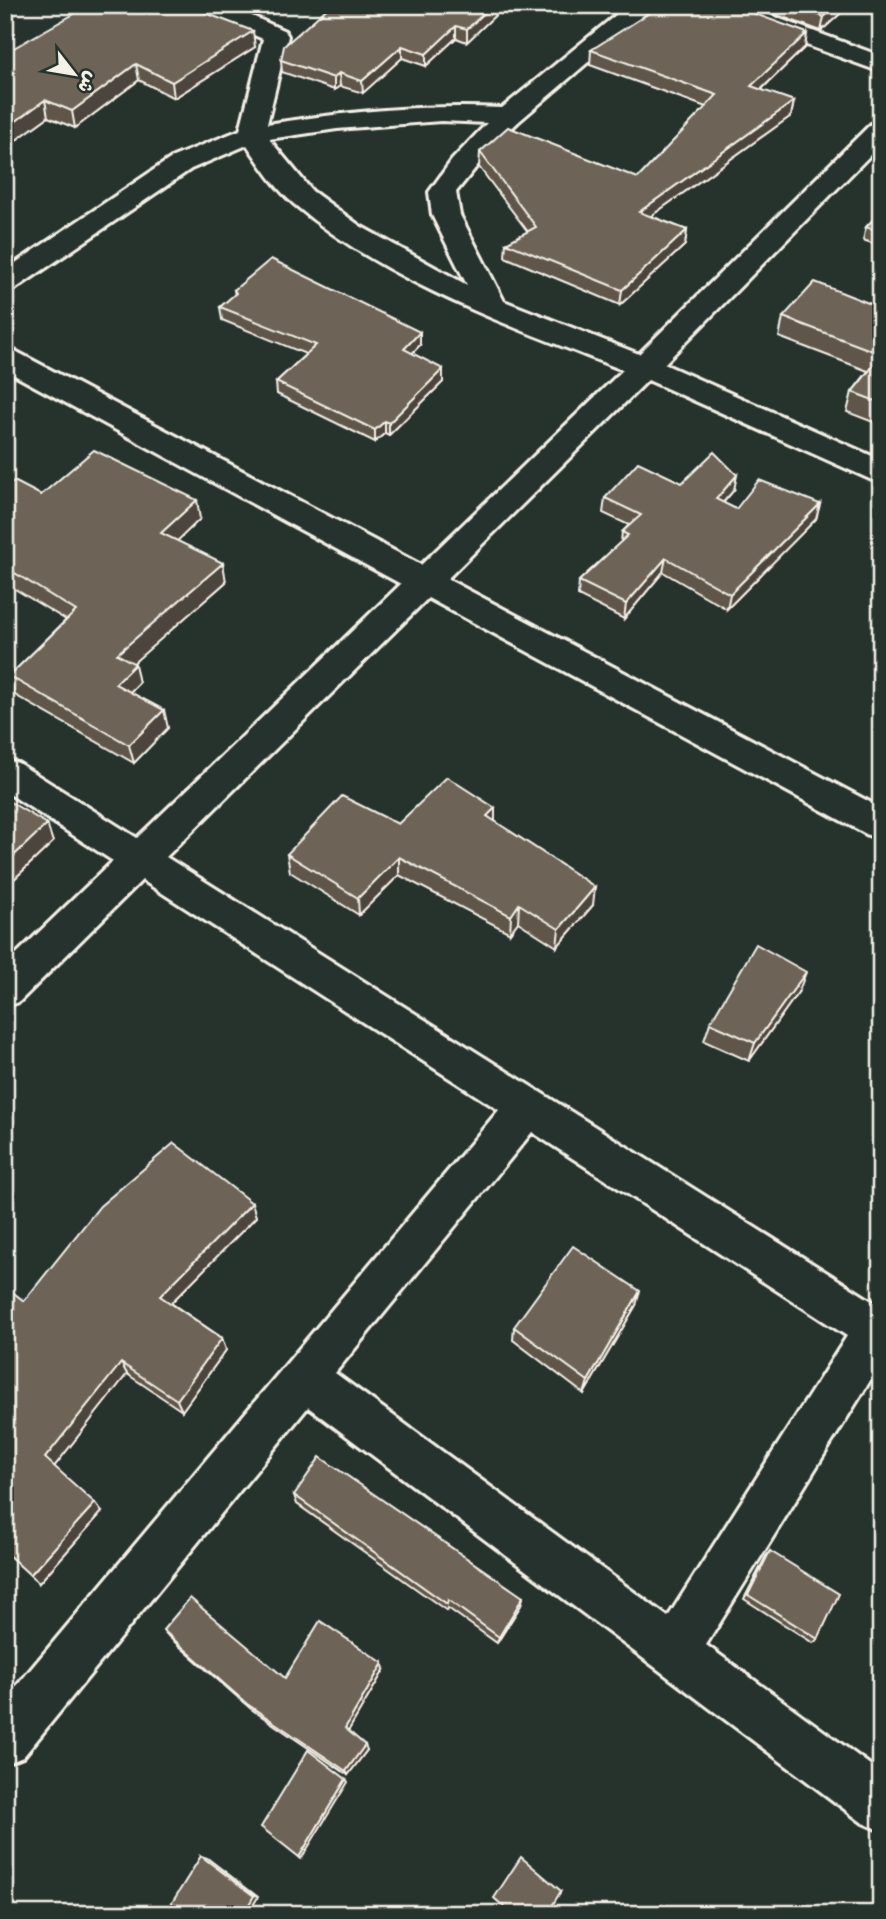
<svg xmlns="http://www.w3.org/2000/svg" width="886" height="1919" font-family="'Balsamiq Sans','Playpen Sans Arabic',sans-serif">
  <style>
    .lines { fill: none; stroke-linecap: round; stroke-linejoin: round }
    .street-casing { stroke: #f4f1e8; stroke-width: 6 }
    .street { fill: #26332d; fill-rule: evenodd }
    .wall { fill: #5e554a; stroke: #f4f1e8; stroke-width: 2 }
    .shaded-wall { fill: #4c453c; stroke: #f4f1e8; stroke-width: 2 }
    .building { fill: #6d6356; stroke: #f4f1e8; stroke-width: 2 }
  </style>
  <rect width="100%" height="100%" fill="#26332d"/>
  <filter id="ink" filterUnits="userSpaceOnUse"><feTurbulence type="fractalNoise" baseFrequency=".0143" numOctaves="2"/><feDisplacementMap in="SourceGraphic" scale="14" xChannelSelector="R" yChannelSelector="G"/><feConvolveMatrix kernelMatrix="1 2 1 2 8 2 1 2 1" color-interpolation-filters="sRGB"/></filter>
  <g filter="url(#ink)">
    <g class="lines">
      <g class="street-casing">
        <g id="street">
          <path d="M195 5H228L285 31 288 36 267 124C346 112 423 104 502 108L628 5H655L518 122 493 146 456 192 460 215 504 301 639 354 872 123 881 121V144L664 364 881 460V484L648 380 447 579 881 808V840L868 835 428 598 166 857 875 1303 881 1301V1363L706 1645 881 1773V1831L863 1823 308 1407 23 1757 5 1764V1700L499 1110 142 880 19 1002 5 1007V965L113 861 5 791V759L18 763 137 838 401 584 5 370V349L15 351 421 565 623 370C511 326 387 283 294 204 275 188 261 165 247 145L191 169 15 289 5 292V270L173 157 240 130 263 39 198 10ZM441 121 487 123 452 160 429 192 432 215 467 285 360 226 312 191 269 139 337 129ZM532 1132 847 1336 668 1617 335 1373Z"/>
          <polygon points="707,5 742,5 881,56 881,72 710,10"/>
        </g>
      </g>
      <use href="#street" class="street"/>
    </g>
    <g class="wall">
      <polygon points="90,5 199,5 200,11 255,47 174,98 139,80 75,128 48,117 5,148"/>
      <polygon points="506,5 467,42 456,38 426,66 402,58 363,93 340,86 334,90 282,72 281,60"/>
      <polygon points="750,5 850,5 821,31"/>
      <polygon points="807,33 805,47 761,90 794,101 791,116 651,216 687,230 685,245 620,305 505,257 506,243 528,232 479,167 480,152 638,178 706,107 590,65 591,50"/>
      <polygon points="881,211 881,246 863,240 866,227"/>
      <polygon points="234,290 420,345 412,353 443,382 389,435 385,433 375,442 277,394 276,382 306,354 222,320 220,307 235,295"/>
      <polygon points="881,308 881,425 847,412 852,392 868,371 779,337 783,317"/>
      <polygon points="682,483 734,490 723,503 736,509 820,504 816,519 727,609 663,572 624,619 578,596 579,581 621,542 622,532 629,525 603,513 605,498"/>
      <polygon points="5,489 200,519 177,541 226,582 133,663 139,683 130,692 168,728 134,763 15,695 9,676 66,620 5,583"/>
      <polygon points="5,799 53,842 10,883 8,881 5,883"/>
      <polygon points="495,808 495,821 593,905 557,947 518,922 510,933 399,875 359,915 290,872 287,854 398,824"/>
      <polygon points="799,991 749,1061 704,1041 710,1023"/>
      <polygon points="252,1203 256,1217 171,1303 222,1338 226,1350 182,1411 127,1374 54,1467 102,1512 39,1583 24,1301"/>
      <polygon points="636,1305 584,1394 513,1340 514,1327"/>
      <polygon points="294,1495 523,1597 521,1605 497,1643 448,1608 447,1611 297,1504"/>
      <polygon points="770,1551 818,1639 813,1643 744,1599 766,1556"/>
      <polygon points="163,1630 285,1678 384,1670 348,1731 367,1750 348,1775 251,1709 169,1637"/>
    </g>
    <g class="shaded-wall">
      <polygon points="188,5 199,5 200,14 187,6"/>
      <polygon points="493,5 506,5 467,42 467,29"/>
      <polygon points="837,5 850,5 821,31 824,17"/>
      <polygon points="456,26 456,38 426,66 426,54"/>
      <polygon points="253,31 255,47 174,98 172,82"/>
      <polygon points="807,33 805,47 749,101 751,86"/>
      <polygon points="402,46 402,58 363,93 362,81"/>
      <polygon points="136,64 139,80 75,128 72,111"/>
      <polygon points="339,73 340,86 334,90 334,78"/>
      <polygon points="45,100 48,117 5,148 5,129"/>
      <polygon points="794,101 791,116 637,226 639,212"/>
      <polygon points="687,230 685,245 620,305 622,290"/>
      <polygon points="420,332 420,345 404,362 404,349"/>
      <polygon points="443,369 443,382 389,435 389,423"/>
      <polygon points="385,421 385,433 375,442 375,430"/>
      <polygon points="737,475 734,490 713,514 716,499"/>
      <polygon points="197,500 200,519 165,553 161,533"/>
      <polygon points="820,504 816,519 727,609 730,594"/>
      <polygon points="666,558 663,572 624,619 626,604"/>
      <polygon points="223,563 226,582 122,673 117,654"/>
      <polygon points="135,664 139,683 119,703 115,684"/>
      <polygon points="164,710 168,728 134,763 129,745"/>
      <polygon points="495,808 495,826 487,816"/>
      <polygon points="47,824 53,842 10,883 5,871 5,864"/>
      <polygon points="399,857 399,875 359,915 358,898"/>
      <polygon points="595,887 593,905 557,947 559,929"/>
      <polygon points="519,904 518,922 510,933 511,916"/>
      <polygon points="806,972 799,991 749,1061 755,1043"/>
      <polygon points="252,1203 256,1217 166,1308 160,1296"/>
      <polygon points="640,1291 636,1305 584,1394 588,1381"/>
      <polygon points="222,1338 226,1350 182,1411 177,1400"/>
      <polygon points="121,1363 127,1374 53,1468 45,1458"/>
      <polygon points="95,1503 102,1512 39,1583 30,1575"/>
      <polygon points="523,1597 521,1605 497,1643 499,1637"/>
      <polygon points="383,1663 384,1670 347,1733 345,1728"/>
      <polygon points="365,1745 367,1750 348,1775 346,1771"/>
      <polygon points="346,1779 348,1782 301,1859 299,1857"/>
      <polygon points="201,1856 207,1858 258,1897 248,1914 243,1914"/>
    </g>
    <g class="building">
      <polygon points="90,5 188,5 187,6 253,31 172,82 136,64 72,111 45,100 5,129 5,53"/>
      <polygon points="331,5 493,5 467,29 456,26 426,54 402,46 362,81 339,73 334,78 281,60 284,46"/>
      <polygon points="662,5 731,5 807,33 751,86 794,101 639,212 687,230 622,290 506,243 536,227 480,152 508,127 638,178 717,95 591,50"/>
      <polygon points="793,5 837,5 824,17"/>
      <polygon points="881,211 881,232 866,227"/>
      <polygon points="271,259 420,332 404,349 443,369 389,423 385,421 375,430 276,382 316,345 220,307 236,293 234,290"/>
      <polygon points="815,282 881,308 881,354 783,317"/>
      <polygon points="881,356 881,403 852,392"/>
      <polygon points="94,450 197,500 161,533 223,563 117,654 135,664 115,684 164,710 129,745 9,676 76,611 5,567 5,489 14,481 41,495"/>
      <polygon points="714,452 737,475 716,499 736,509 759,480 820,504 730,594 666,558 626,604 579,581 628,535 622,532 641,515 605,498 638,462 682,483"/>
      <polygon points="447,777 495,808 487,816 595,887 559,929 519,904 511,916 399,857 358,898 287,854 342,796 398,824"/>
      <polygon points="5,799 47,824 5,864"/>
      <polygon points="756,944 806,972 755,1043 710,1023"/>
      <polygon points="174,1143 252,1203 160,1296 222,1338 177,1400 121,1363 45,1458 95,1503 30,1575 5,1552 5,1286 24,1301 100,1206"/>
      <polygon points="573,1246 640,1291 588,1381 514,1327"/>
      <polygon points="320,1457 523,1597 499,1637 448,1600 447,1604 294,1495"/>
      <polygon points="770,1551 839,1594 818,1639 748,1595"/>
      <polygon points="190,1598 285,1678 320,1621 383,1663 345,1728 365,1745 346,1771 247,1704 163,1630"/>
      <polygon points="308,1750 346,1779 299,1857 261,1827"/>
      <polygon points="201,1856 254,1896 243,1914 165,1914"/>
      <polygon points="521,1857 561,1891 547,1914 512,1914 494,1898"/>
    </g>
  </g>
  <rect width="886" height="1919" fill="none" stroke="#26332d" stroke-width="28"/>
  <rect x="14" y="14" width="858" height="1891" fill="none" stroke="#f4f1e8" stroke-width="2.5" filter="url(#ink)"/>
  <g transform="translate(74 74) rotate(121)" stroke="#26332d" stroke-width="5" paint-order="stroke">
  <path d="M0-5L12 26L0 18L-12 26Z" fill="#f4f1e8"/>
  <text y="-10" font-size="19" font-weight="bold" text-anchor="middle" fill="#f4f1e8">ش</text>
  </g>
</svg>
